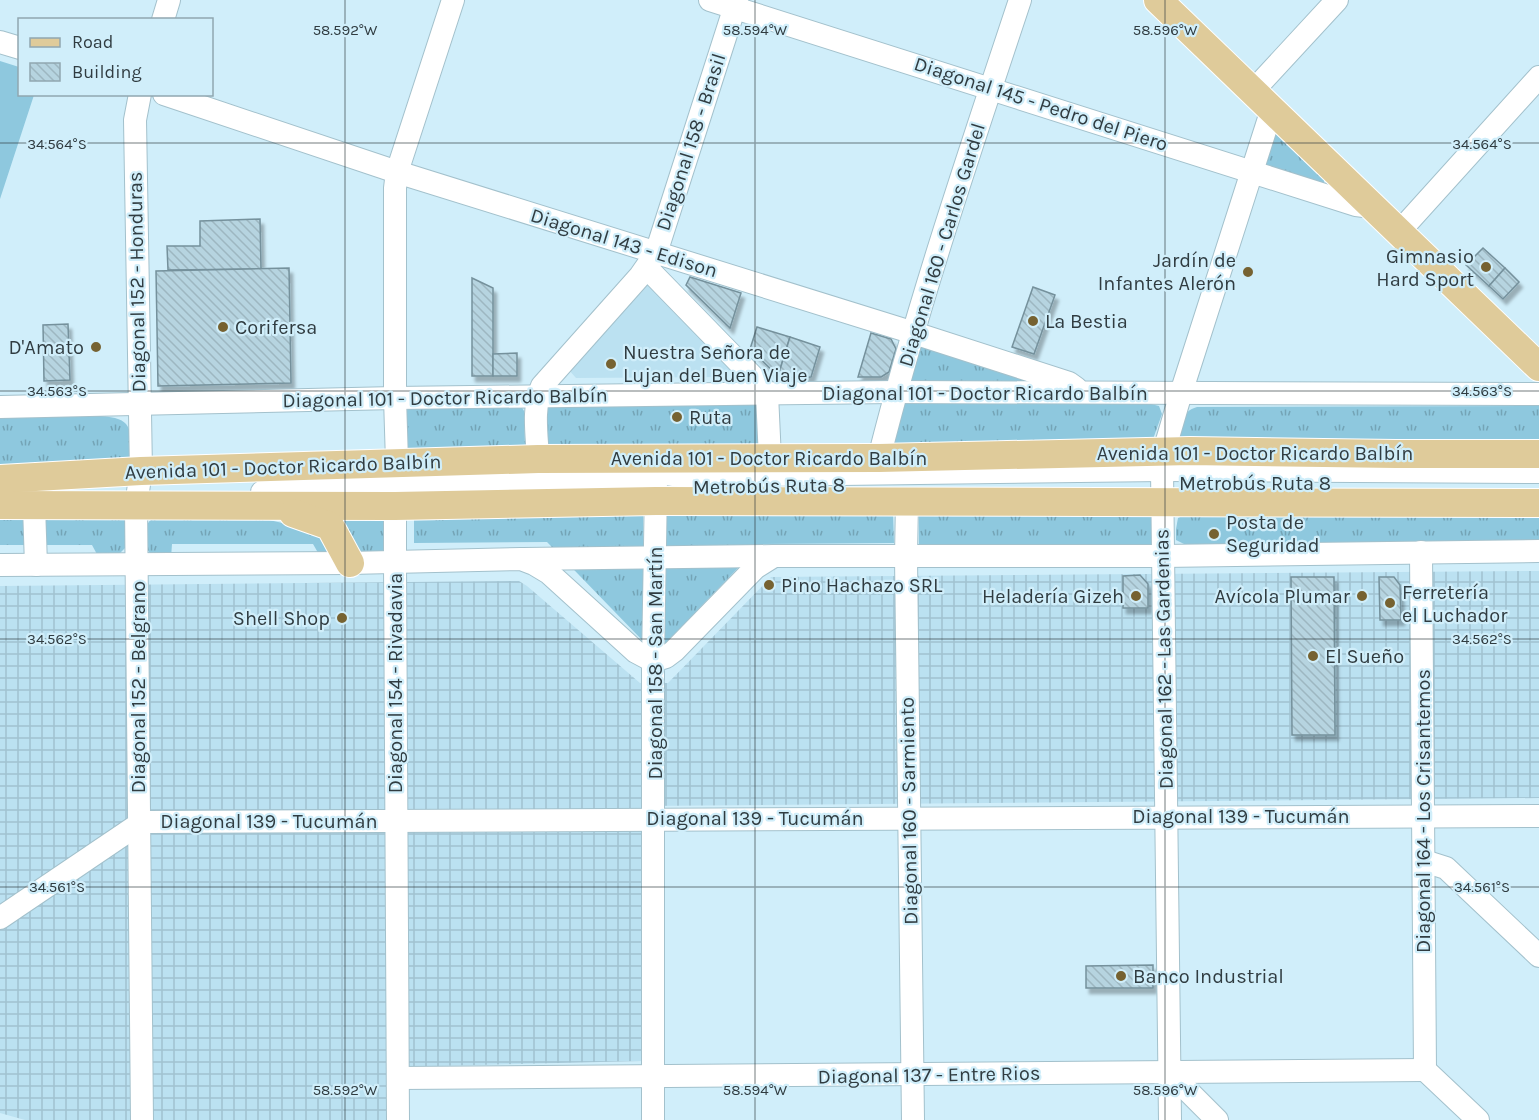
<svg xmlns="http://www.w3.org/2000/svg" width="1539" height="1120" font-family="Karla,sans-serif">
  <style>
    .built { fill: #bbe1f1 }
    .industrial { fill: url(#industrial-grid) }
    .grass { fill: url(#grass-tufts) }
    .pitch { fill: #8ec8de }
    .building { fill: url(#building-back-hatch); stroke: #75919c; stroke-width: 1.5; filter: url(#shadow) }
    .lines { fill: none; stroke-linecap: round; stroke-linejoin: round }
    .minor-casing { stroke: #a3c1cc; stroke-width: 24 }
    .major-casing { stroke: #fff; stroke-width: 30 }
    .minor { stroke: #fff; stroke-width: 22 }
    .major { stroke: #dfcb9a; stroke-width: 28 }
    .ticks { fill: none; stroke: #303c41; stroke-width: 1.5; stroke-opacity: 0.45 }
    .poi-dot { fill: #766231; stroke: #d0eefa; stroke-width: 2 }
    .labels { text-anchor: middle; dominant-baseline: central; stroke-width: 4.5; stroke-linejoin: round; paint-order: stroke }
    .street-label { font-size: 20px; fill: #303c41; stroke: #d0eefa }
    .poi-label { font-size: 20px; fill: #303c41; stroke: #d0eefa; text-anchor: start }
    .ticks-label { font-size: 15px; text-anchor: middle; fill: #303c41; stroke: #d0eefa; stroke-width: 4.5; stroke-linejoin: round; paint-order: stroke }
  </style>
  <defs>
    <pattern id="industrial-grid" width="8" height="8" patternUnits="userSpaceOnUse" patternTransform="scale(1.5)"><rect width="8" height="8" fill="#bbe1f1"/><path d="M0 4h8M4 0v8" fill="none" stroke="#a1c2d0"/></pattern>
    <pattern id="grass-tufts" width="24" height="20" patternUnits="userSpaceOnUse" patternTransform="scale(1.5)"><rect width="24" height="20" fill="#8ec8de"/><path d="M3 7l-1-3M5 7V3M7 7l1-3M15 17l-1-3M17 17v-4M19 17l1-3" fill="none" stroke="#74a4b6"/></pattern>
    <pattern id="building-back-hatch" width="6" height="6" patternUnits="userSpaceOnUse" patternTransform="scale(1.5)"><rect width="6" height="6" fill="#b6d4e0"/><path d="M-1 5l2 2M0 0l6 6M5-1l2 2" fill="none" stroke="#9db7c1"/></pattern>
    <filter id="shadow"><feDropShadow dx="3.5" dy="5.5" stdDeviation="1.5" flood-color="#0004"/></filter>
  </defs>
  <rect width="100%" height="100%" fill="#d0eefa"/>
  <polygon class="built" points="649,284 731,368 725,377 576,378 569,370"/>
  <polygon class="industrial" points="1539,571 1539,798 645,806 642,1061 392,1067 387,1120 25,1120 0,1113 0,586 519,581 527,586 640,683 668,683 771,577"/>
  <g class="grass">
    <polygon points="1275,129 1325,177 1323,186 1262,167"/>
    <polygon points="923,342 1037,381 908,384"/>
    <polygon points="909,402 1151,404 1159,406 1162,414 1152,442 892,449 899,406"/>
    <polygon points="546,403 765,405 764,447 548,449"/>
    <polygon points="413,406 521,406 524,411 525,445 523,450 406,453 406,411"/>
    <path d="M1539 406V443L1178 437C1182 422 1181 412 1197 407Z"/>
    <path d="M100 416C133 418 130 428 132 456L128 461 0 471V418Z"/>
    <polygon points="643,509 643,641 547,542 414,543 414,512"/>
    <polygon points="1151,510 1151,544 919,545 919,511"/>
    <polygon points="665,512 893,512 894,543 761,544 665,644"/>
    <polygon points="1539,512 1539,543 1194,547 1184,544 1176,540 1176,529 1178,518 1187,514"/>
    <polygon points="0,514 127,514 126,547 119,554 99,558 92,545 0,545"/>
    <path d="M156 516 269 520 323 532 337 550 321 558 313 544H172L171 558 150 553 144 546C144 533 143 524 156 516Z"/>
    <polygon points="380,517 385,523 385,544 382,553 362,556 334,519"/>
  </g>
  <polygon class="pitch" points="0,61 19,67 20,94 34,95 0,199"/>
  <g class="building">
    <polygon points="260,219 261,269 168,270 167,246 200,246 200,221"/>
    <polygon points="1483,248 1505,268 1489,286 1466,265"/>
    <polygon points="289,268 291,383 158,386 156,271"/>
    <polygon points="1505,268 1519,282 1503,299 1489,286"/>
    <polygon points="690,277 741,293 730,328 686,285"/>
    <polygon points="472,278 493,288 493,376 472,376"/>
    <polygon points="1033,287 1055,295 1034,354 1012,347"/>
    <polygon points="68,324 70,380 44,381 43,325"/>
    <polygon points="757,327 790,337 778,376 750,349"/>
    <polygon points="871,333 891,339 896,349 889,372 881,377 858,377"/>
    <polygon points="790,337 820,347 811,377 780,378 778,376"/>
    <polygon points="517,353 517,376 493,376 493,354"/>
    <polygon points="1140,575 1148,584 1148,608 1123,608 1123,576"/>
    <polygon points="1291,577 1334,577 1335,735 1292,735"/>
    <polygon points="1379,577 1394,577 1400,585 1401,620 1380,620"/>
    <polygon points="1153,965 1153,988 1086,988 1086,966"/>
  </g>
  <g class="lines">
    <g class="minor-casing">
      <g id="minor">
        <polyline points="710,0 1356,205 1372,207"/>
        <polyline points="163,20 169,0"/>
        <polyline points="0,42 20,48"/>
        <polyline points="1253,91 1337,0"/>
        <polyline points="140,94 135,120 141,471 136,505 142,1120"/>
        <polyline points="164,94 397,172 914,333 1069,383 1076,388"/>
        <polyline points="1399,232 1539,77"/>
        <polyline points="647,268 761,385 767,394 770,459"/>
        <polyline points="0,407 395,398 896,392 1539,394"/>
        <path d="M879 458C918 303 970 151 1020 0"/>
        <path d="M538 459C537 435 532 409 542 386L640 276 656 253 737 0"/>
        <polyline points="629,469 681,476 1162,470 1539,472"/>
        <path d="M262 492C329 491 396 488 463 485 522 482 590 476 649 485"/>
        <polyline points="907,501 906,557 913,1120"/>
        <polyline points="34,506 36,565"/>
        <polyline points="1421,552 1425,1070"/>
        <polyline points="523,559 774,556"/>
        <polyline points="0,565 350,563 521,559 534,564 549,573 636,652 653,661 666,657 674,651 755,568 774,556 1163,556 1539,551"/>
        <polyline points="1424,861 1446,868 1539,956"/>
        <polyline points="0,918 139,824 149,822 1539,816"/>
        <polyline points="1425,1070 1478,1120"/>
        <polyline points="1169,1072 1217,1120"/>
        <polyline points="398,1078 1425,1070"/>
        <polyline points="398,1120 395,562 395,476 397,462 395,398 395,188 397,172 453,0"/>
        <polyline points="653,1120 653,661 656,486"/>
        <polyline points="1170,1120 1162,470 1164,451 1181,393 1272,109"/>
      </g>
    </g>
    <g class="major-casing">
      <g id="major">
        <polyline points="1158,0 1539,367"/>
        <polyline points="0,479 141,471 538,459 879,458 1190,451 1396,454 1539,454"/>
        <polyline points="0,505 395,506 656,501 1539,503"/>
        <polyline points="293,513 330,526 350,563"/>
      </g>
    </g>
    <use href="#minor" class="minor"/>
    <use href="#major" class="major"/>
  </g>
  <path class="ticks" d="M345 0V1120M755 0V1120M1165 0V1120M0 143H1539M0 391H1539M0 639H1539M0 887H1539"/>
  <g class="poi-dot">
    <circle cx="1486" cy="267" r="6"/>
    <circle cx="1248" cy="272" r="6"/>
    <circle cx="1033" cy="321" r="6"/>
    <circle cx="223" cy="327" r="6"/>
    <circle cx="96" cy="347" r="6"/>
    <circle cx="611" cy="364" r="6"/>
    <circle cx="677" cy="417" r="6"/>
    <circle cx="1214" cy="534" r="6"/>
    <circle cx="769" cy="585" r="6"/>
    <circle cx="1136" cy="596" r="6"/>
    <circle cx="1362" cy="596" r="6"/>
    <circle cx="1390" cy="603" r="6"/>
    <circle cx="342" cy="618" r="6"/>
    <circle cx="1313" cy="656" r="6"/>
    <circle cx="1121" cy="976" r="6"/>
  </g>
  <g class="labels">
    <g class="street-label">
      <text transform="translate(1041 104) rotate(18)">Diagonal 145 - Pedro del Piero</text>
      <text transform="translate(691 142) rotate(-72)">Diagonal 158 - Brasil</text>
      <text transform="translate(624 243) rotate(17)">Diagonal 143 - Edison</text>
      <text transform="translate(942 245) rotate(-73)">Diagonal 160 - Carlos Gardel</text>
      <text transform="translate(137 282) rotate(-91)">Diagonal 152 - Honduras</text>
      <text x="985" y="393">Diagonal 101 - Doctor Ricardo Balbín</text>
      <text transform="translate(445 398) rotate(-1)">Diagonal 101 - Doctor Ricardo Balbín</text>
      <text x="1255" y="453">Avenida 101 - Doctor Ricardo Balbín</text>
      <text x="769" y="458">Avenida 101 - Doctor Ricardo Balbín</text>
      <text transform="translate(283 467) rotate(-2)">Avenida 101 - Doctor Ricardo Balbín</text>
      <text x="1255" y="483">Metrobús Ruta 8</text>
      <text transform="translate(769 486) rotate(-1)">Metrobús Ruta 8</text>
      <text transform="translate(1164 659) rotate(-91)">Diagonal 162 - Las Gardenias</text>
      <text transform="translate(655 663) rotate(-90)">Diagonal 158 - San Martín</text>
      <text transform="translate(395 683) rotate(-90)">Diagonal 154 - Rivadavia</text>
      <text transform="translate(138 687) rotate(-90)">Diagonal 152 - Belgrano</text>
      <text transform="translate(909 811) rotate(-91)">Diagonal 160 - Sarmiento</text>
      <text transform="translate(1423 811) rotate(-90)">Diagonal 164 - Los Crisantemos</text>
      <text x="1241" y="816">Diagonal 139 - Tucumán</text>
      <text x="755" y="818">Diagonal 139 - Tucumán</text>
      <text x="269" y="821">Diagonal 139 - Tucumán</text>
      <text transform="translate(929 1075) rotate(-1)">Diagonal 137 - Entre Rios</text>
    </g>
    <g class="poi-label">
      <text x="1474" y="256" text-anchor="end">Gimnasio<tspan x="1474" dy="23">Hard Sport</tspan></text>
      <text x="1236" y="260" text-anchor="end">Jardín de<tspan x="1236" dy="23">Infantes Alerón</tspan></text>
      <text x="1045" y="321">La Bestia</text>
      <text x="235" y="327">Corifersa</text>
      <text x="84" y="347" text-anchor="end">D'Amato</text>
      <text x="623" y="352">Nuestra Señora de<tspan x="623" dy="23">Lujan del Buen Viaje</tspan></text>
      <text x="689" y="417">Ruta</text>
      <text x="1226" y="522">Posta de<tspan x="1226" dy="23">Seguridad</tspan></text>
      <text x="781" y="585">Pino Hachazo SRL</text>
      <text x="1402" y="592">Ferretería<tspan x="1402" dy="23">el Luchador</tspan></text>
      <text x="1124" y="596" text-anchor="end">Heladería Gizeh</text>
      <text x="1350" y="596" text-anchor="end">Avícola Plumar</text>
      <text x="330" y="618" text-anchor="end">Shell Shop</text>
      <text x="1325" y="656">El Sueño</text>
      <text x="1133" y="976">Banco Industrial</text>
    </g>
  </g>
  <g class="ticks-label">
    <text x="345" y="35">58.592°W</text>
    <text x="755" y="35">58.594°W</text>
    <text x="1165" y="35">58.596°W</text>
    <text x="1482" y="149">34.564°S</text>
    <text x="57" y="149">34.564°S</text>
    <text x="1482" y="396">34.563°S</text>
    <text x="57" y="396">34.563°S</text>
    <text x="1482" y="644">34.562°S</text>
    <text x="57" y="644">34.562°S</text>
    <text x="1482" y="892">34.561°S</text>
    <text x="57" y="892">34.561°S</text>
    <text x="345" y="1095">58.592°W</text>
    <text x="755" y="1095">58.594°W</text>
    <text x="1165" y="1095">58.596°W</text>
  </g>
  <rect x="18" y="18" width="195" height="78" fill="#d0eefa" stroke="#90a7b0" stroke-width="1.5"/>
  <rect x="30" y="38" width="30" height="9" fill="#dfcb9a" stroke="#90a7b0" stroke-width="1.5"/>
  <text x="72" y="48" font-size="18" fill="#303c41">Road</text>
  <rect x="30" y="63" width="30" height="18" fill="url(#building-back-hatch)" stroke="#90a7b0" stroke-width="1.5"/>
  <text x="72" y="78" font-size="18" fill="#303c41">Building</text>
</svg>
